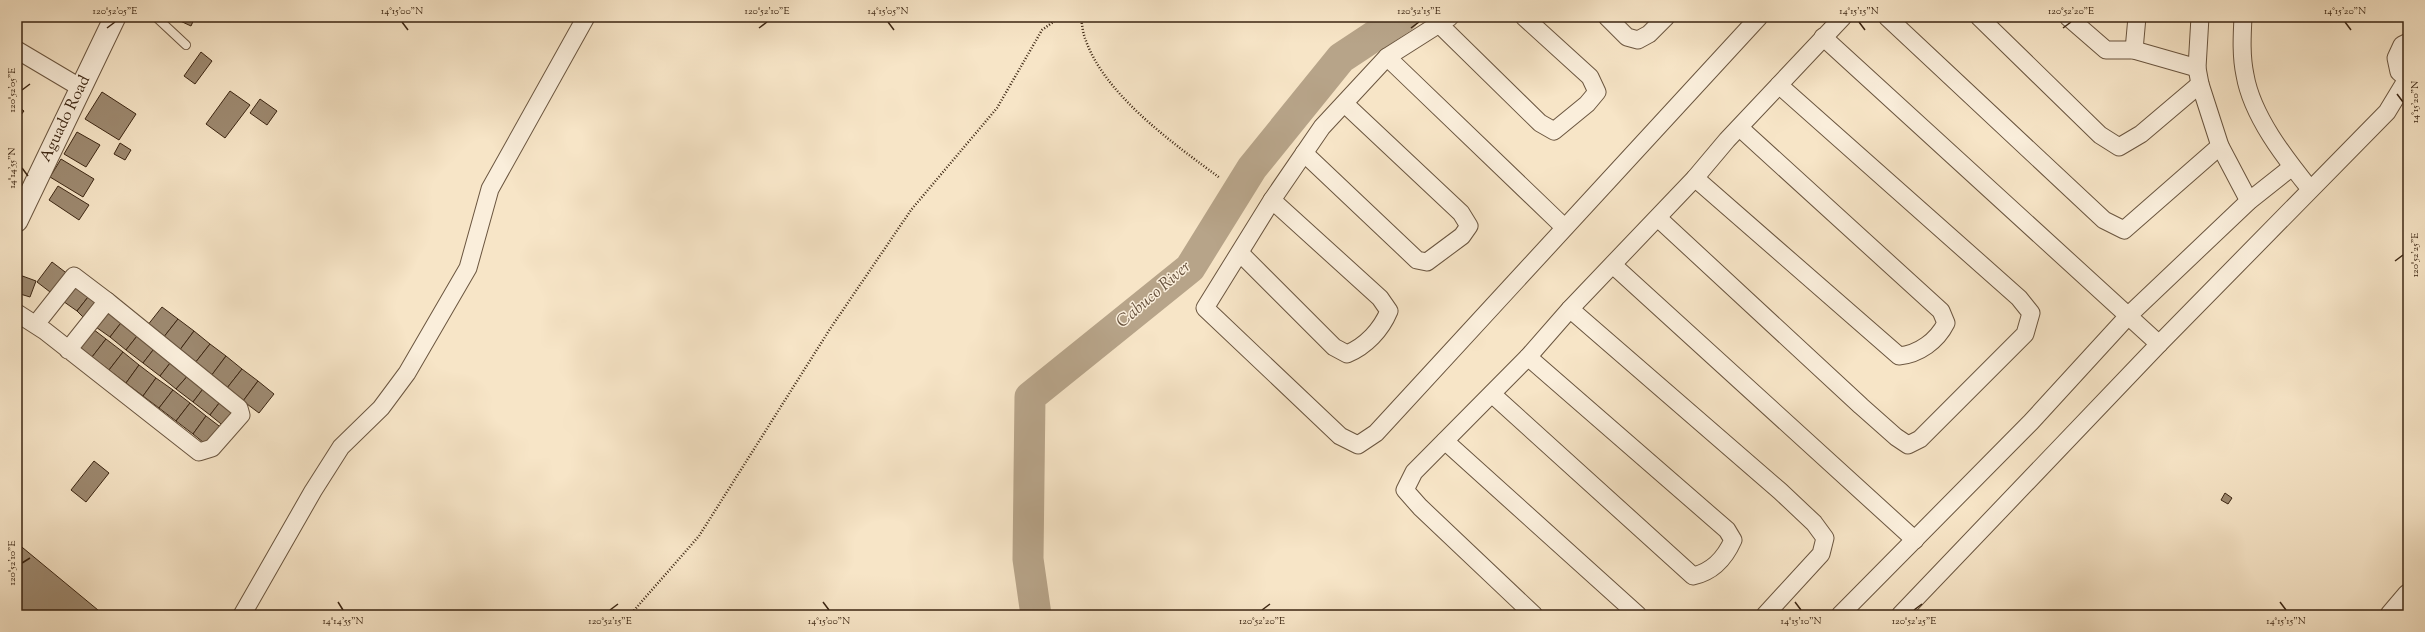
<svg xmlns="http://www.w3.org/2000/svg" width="2425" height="632" font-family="'Sorts Mill Goudy',serif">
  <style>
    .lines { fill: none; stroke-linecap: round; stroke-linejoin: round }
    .river { stroke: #b7a489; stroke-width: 31 }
    .building { fill: #9d8970; stroke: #3b2512 }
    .service-casing { stroke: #6a553f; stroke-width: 10 }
    .minor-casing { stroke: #6a553f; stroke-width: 19 }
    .tertiary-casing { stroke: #6a553f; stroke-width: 23 }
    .path { stroke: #3b2512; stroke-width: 2.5; stroke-dasharray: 1 2; stroke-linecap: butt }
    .service { stroke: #faeedb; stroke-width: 8 }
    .minor { stroke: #faeedb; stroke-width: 17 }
    .tertiary { stroke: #faeedb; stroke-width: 21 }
    .ticks { fill: none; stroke: #3b2512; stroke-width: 1.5 }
    .labels { text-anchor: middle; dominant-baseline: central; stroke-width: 3; stroke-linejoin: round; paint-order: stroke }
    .street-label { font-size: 16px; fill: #3b2512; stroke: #faeedb }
    .water-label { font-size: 17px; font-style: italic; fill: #66513c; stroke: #faeedb }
    .neatline { fill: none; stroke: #3b2512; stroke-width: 1.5 }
    .ticks-label { font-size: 10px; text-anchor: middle; fill: #3b2512 }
  </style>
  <rect width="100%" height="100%" fill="#f7e5c7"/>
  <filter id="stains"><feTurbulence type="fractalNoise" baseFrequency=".005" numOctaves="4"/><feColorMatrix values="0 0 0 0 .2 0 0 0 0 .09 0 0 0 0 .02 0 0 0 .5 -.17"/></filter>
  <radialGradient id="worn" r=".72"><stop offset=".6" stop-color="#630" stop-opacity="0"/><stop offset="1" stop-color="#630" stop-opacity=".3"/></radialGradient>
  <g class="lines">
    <polyline class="river" points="1036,615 1028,559 1030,397 1190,268 1252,168 1341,58 1403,17"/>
  </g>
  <g class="building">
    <polygon points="179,17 195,17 191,26 178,20"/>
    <polygon points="201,52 212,61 195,84 184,76"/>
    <polygon points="230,91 250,105 225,138 206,124"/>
    <polygon points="102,92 136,114 119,140 85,119"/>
    <polygon points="260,99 277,111 267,125 250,113"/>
    <polygon points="17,106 24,111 17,120"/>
    <polygon points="77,132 100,145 86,167 64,154"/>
    <polygon points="120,143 131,150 125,160 114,154"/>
    <polygon points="61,159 94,179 83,197 50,177"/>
    <polygon points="58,186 89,205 79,220 49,200"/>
    <polygon points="52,262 69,275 54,295 37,282"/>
    <polygon points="17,274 36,281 30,297 17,293"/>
    <polygon points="75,279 92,292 77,311 60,299"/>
    <polygon points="92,292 103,301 87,321 77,311"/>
    <polygon points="108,306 124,319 110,337 93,325"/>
    <polygon points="162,307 178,319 163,338 147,326"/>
    <polygon points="124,319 141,331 126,350 110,337"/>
    <polygon points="178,319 194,331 179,351 163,338"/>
    <polygon points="89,326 106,339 92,357 76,344"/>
    <polygon points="141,331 157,345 143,363 126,350"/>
    <polygon points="194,331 210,344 195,363 179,351"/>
    <polygon points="106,339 123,352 109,370 92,357"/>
    <polygon points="210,344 226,356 211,376 195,363"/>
    <polygon points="157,345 174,358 160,376 143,363"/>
    <polygon points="123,352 139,365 126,383 109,370"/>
    <polygon points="226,356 242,369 227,388 211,376"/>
    <polygon points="174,358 191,372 176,389 160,376"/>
    <polygon points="139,365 156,378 143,396 126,383"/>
    <polygon points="242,369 258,381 243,401 227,388"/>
    <polygon points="191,372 206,385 193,402 176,389"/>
    <polygon points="156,378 173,390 159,408 143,396"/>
    <polygon points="258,381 274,394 259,413 243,401"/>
    <polygon points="206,385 223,398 210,415 193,402"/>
    <polygon points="173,390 190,403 176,421 159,408"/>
    <polygon points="223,398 239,412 226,428 210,415"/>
    <polygon points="190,403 206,416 193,434 176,421"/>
    <polygon points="206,416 223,429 209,447 193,434"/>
    <polygon points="94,461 109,473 86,502 71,490"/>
    <polygon points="2225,493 2232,498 2228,504 2221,500"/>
    <polygon points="17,543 104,615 17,615"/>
  </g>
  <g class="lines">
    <g class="service-casing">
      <polyline id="service" points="156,17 186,45"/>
    </g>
    <g class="minor-casing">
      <g id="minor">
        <polyline points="1450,17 1387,57 1322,127 1272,200 1205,308 1340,436 1358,445 1376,433 1759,17"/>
        <polyline points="1607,17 1627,37 1638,40 1649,34 1666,17"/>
        <polyline points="1887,17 2104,220 2124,230 2220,146"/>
        <polyline points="1979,17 2100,135 2119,147 2141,134 2200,84"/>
        <polyline points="2068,17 2106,50 2134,50 2197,68"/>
        <polyline points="2200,17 2197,68 2200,84 2220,146 2249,201"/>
        <path d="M2243 17C2242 37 2241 56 2245 75 2252 116 2285 158 2310 189"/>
        <polyline points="1440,25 1540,123 1554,131 1587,104 1597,92 1590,77 1524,17"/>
        <polyline points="1823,37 2159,344"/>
        <polyline points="2408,42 2402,45 2396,58 2399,72 2408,80"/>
        <polyline points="17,50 81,88"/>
        <polyline points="2134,50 2137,17"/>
        <polyline points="1387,57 1564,227"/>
        <polyline points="1304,153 1417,260 1427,262 1462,236 1469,226 1461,213 1345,104"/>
        <path d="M1695 178 1899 356C1919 354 1937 341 1946 323L1941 311 1740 128"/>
        <polyline points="1658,218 1861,406 1896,437 1908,445 1920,439 2025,334 2031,313 2019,298 1779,85"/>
        <path d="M1240 253 1334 347 1347 354C1366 346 1381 330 1389 311L1380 298 1272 200"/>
        <polyline points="1613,265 1915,540"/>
        <polyline points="1570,309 1780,491 1814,523 1825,538 1821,554 1765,615"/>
        <polyline points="17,313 45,331 199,452 212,448 241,415 239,408 107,301 68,350"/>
        <polyline points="36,324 74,276 107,301"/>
        <path d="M1492 394 1693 576C1712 572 1725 558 1733 540L1727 530 1528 357"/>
        <polyline points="1445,441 1638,615"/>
        <polyline points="242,615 313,491 341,447 381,408 407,373 468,268 490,189 586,17"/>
        <polyline points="1534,615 1420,507 1405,490 1414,472 1528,357 1570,309 1695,178 1727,140 1843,17"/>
        <polyline points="1840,615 2031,422 2129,315 2249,201 2292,167"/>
        <polyline points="1900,615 2159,344 2387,112 2407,79"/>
      </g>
    </g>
    <g class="tertiary-casing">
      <g id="tertiary">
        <polyline points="17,221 115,17"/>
        <polyline points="2391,615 2408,595"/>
      </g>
    </g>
    <g class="path">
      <path d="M1081 17C1082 25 1083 34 1086 41 1106 96 1174 144 1220 178"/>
      <polyline points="630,615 699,536 830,329 911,210 997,108 1042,30 1060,17"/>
    </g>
    <use href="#service" class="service"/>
    <use href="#minor" class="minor"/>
    <use href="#tertiary" class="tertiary"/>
  </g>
  <path class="ticks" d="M402 22 408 30M888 22 894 30M1859 22 1865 30M2345 22 2351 30M107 28 115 22M759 28 767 22M1411 28 1419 22M2063 28 2071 22M22 90 30 84M2397 94 2403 102M22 168 28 176M2395 261 2403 255M22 563 30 558M338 602 343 610M823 602 829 610M1795 602 1801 610M2280 602 2286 610M610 610 618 604M1262 610 1270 604M1914 610 1922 604"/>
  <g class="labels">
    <g class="street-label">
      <text transform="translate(66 119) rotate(-64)">Aguado Road</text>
    </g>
    <g class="water-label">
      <text transform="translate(1154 295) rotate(-41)">Cabuco River</text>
    </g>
  </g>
  <rect width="2425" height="632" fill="none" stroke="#f7e5c7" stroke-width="44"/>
  <rect x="22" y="22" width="2381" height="588" class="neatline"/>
  <g class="ticks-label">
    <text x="115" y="14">120°52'05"E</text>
    <text x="402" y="14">14°15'00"N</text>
    <text x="767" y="14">120°52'10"E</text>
    <text x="888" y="14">14°15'05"N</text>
    <text x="1419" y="14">120°52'15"E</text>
    <text x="1859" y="14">14°15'15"N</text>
    <text x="2071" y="14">120°52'20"E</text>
    <text x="2345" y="14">14°15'20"N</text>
    <text transform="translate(11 90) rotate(-90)" y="4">120°52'05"E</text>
    <text transform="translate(2414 102) rotate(-90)" y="4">14°15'20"N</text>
    <text transform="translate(11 168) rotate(-90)" y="4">14°14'55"N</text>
    <text transform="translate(2414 255) rotate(-90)" y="4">120°52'25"E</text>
    <text transform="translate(11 563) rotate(-90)" y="4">120°52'10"E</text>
    <text x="343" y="624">14°14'55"N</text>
    <text x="610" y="624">120°52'15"E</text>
    <text x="829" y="624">14°15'00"N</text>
    <text x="1262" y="624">120°52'20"E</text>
    <text x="1801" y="624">14°15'10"N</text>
    <text x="1914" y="624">120°52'25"E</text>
    <text x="2286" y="624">14°15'15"N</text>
  </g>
  <rect width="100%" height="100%" filter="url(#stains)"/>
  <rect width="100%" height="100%" fill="url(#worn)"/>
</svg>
